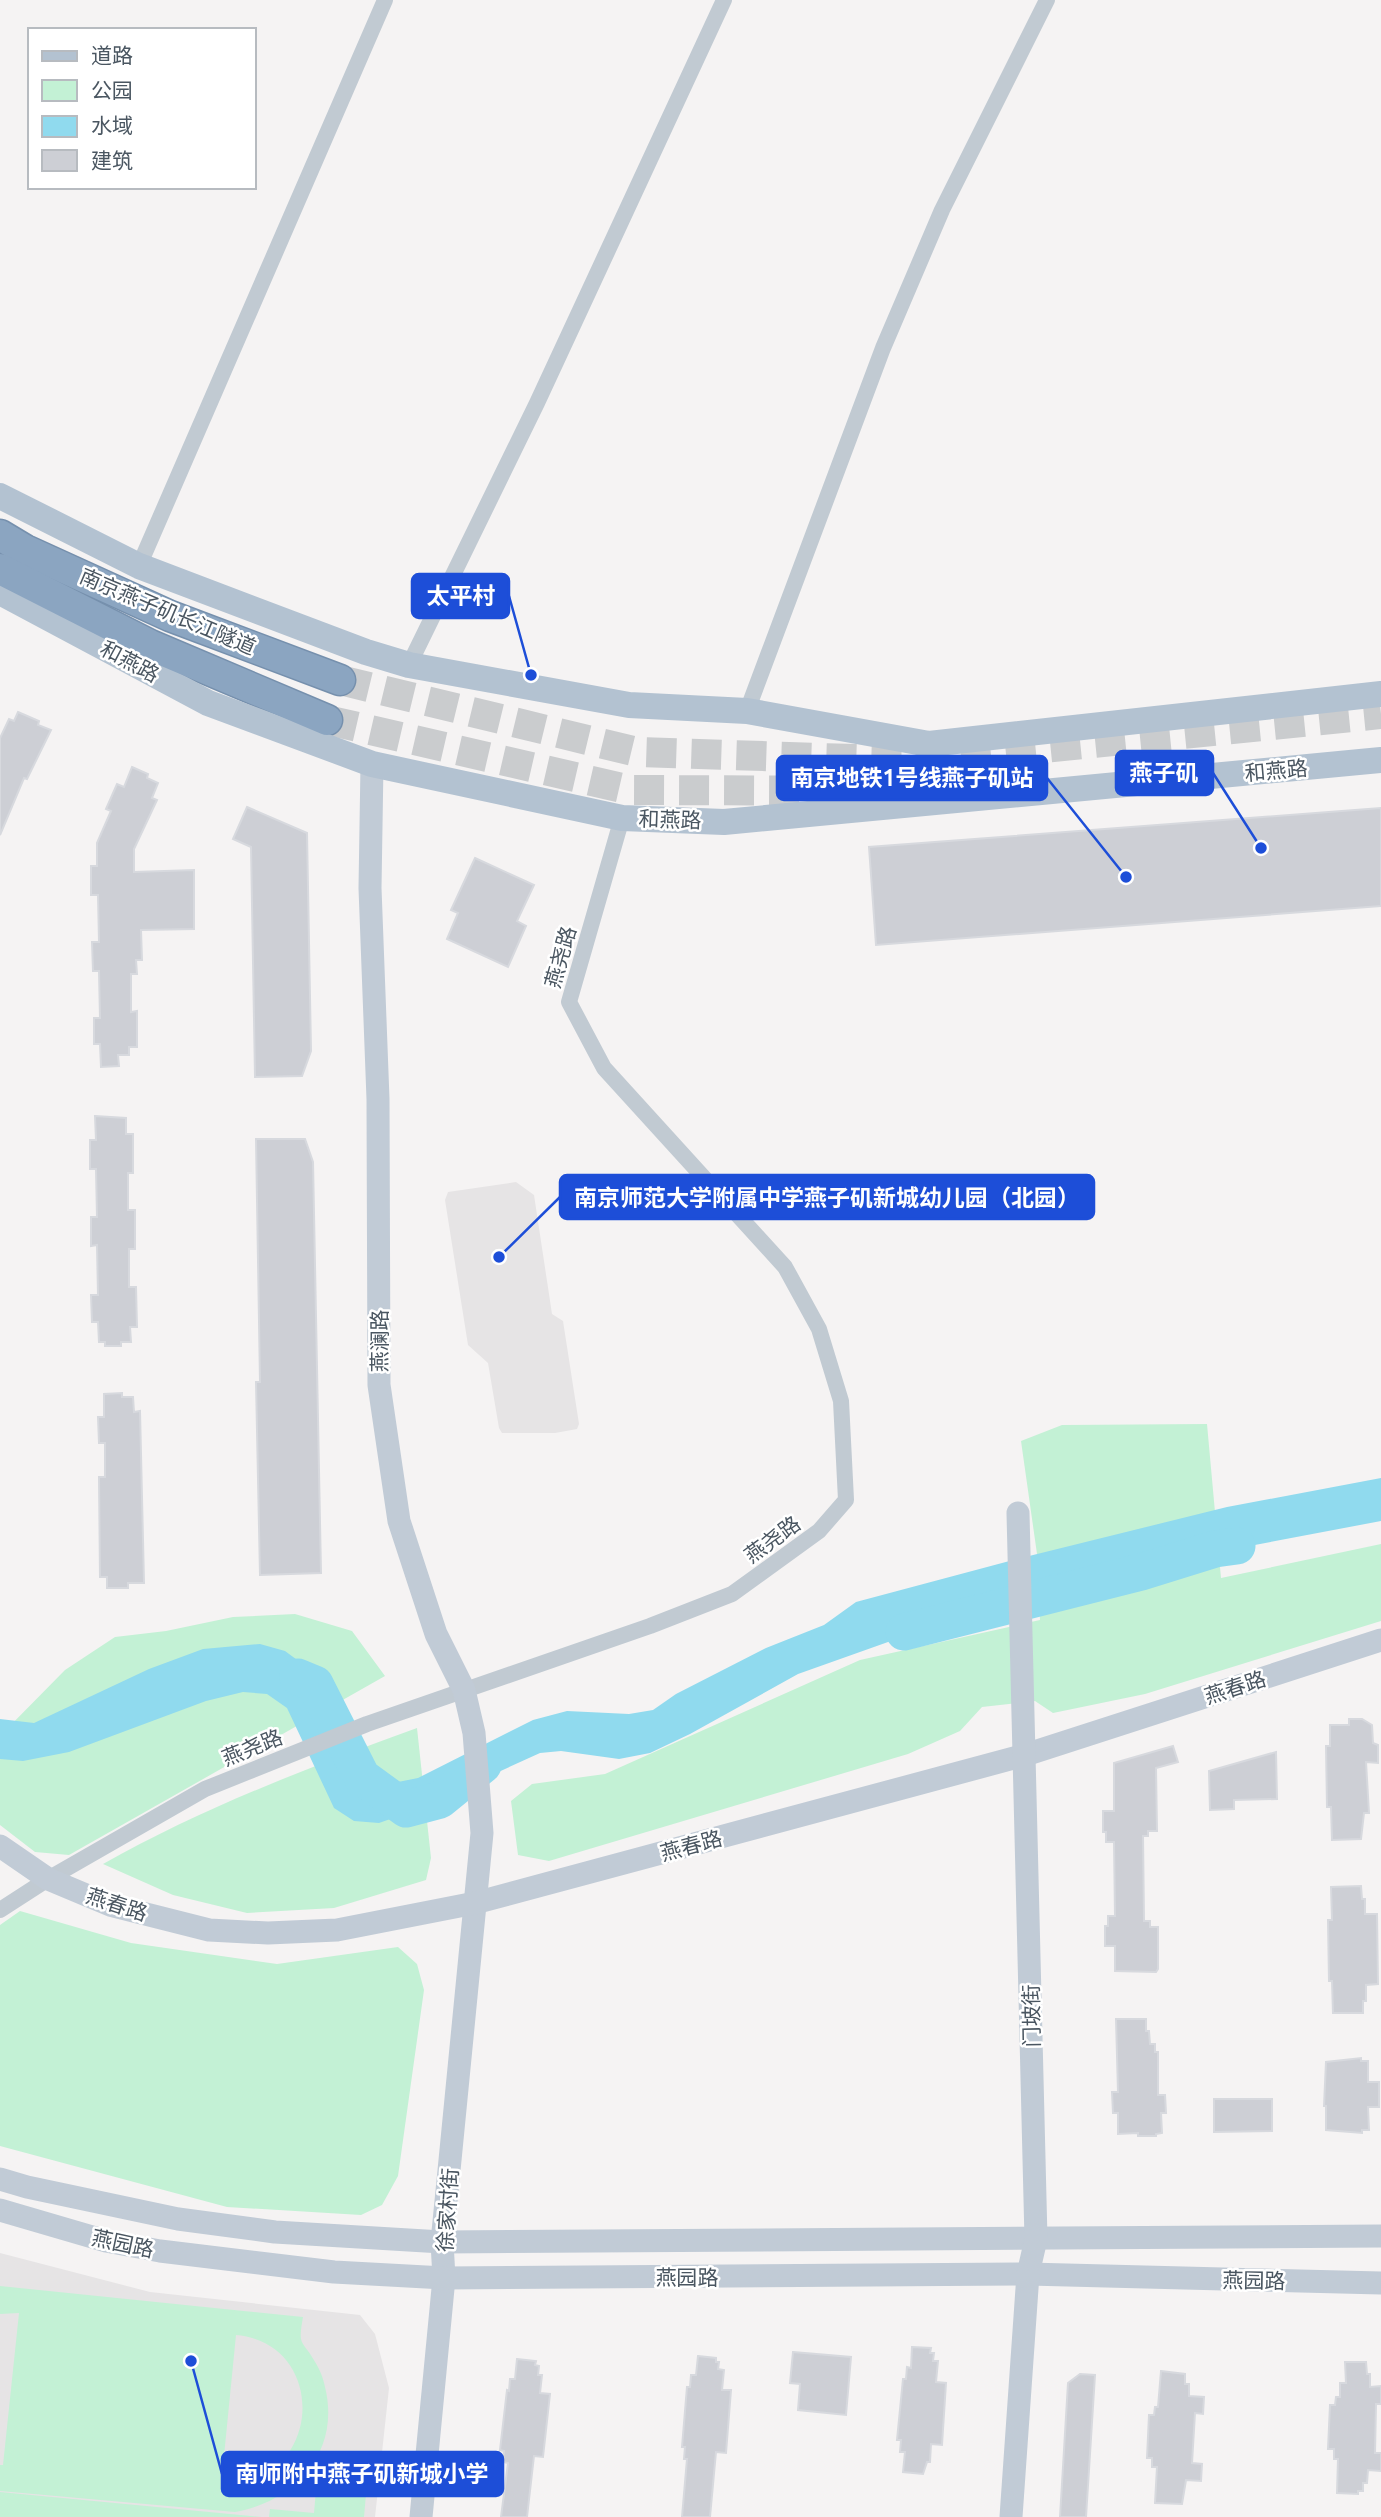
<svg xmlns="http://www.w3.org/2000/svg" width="1381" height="2517" font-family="Ubuntu,'Noto Sans SC',sans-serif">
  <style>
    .education { fill: #e6e4e5 }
    .green { fill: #c3f1d5; fill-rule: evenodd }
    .water { fill: #90daee }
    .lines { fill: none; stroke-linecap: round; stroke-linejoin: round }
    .river { stroke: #90daee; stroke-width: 37 }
    .building { fill: #cdcfd5; stroke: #d7d9de; stroke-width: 2 }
    .highway-tunnel { stroke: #caccce; stroke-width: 30; stroke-dasharray: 30 15; stroke-linecap: butt }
    .highway-casing { stroke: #7690ad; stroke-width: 33 }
    .street { stroke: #c1cad2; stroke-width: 16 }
    .secondary { stroke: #c1cbd6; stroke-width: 23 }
    .primary { stroke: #b3c2d1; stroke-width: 26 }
    .highway { stroke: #8ba5c1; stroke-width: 30 }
    .labels { text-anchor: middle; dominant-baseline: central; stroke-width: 5; stroke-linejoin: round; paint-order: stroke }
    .street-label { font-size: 21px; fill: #4a5661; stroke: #fff }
    .leader { fill: none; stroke: #1d4ed8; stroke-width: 2.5 }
    .callout-dot { fill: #1d4ed8; stroke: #fff; stroke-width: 2.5 }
    .callout { fill: #1d4ed8; stroke: #1d4ed8; stroke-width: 2.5 }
    .callout-label { font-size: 23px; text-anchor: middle; font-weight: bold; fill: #fff }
  </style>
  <rect width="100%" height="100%" fill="#f5f3f3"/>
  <g class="education">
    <polygon points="516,1182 534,1195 552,1314 563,1321 579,1424 577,1429 555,1433 502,1433 499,1428 488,1363 468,1345 445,1200 448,1192"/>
    <polygon points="0,2253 150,2292 360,2315 375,2334 389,2388 375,2517 0,2517"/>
  </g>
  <g class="green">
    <polygon points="1207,1424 1221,1578 1381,1544 1381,1621 1145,1694 1053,1713 1035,1701 982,1707 960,1731 908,1754 549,1861 518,1855 511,1801 532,1784 605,1774 860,1660 1040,1620 1037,1554 1021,1441 1062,1425"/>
    <polygon points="295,1614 352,1631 385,1676 69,1855 35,1852 0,1825 0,1736 65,1670 115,1637 166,1631 233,1617"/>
    <path d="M417 1728 431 1858 426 1880 334 1908 247 1913 173 1895 103 1864C202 1808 310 1767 417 1728Z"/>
    <polygon points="20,1911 131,1943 277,1964 398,1947 417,1964 424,1990 398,2176 382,2205 361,2215 227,2207 0,2146 0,1925"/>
    <path d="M0 2286 303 2317C302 2324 300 2332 301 2339 302 2345 309 2351 312 2357 318 2366 323 2376 325 2387 341 2451 296 2501 235 2512L0 2491V2465H3L19 2313 0 2314ZM236 2335C328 2343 326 2483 221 2486Z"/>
    <polygon points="319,2456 369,2460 364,2517 269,2517 270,2509 314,2513"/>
    <polygon points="0,2492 262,2517 0,2517"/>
  </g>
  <polygon class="water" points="1381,1478 1381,1521 1170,1561 964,1615 798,1674 690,1734 650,1753 619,1759 561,1751 540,1753 413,1811 379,1823 354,1821 334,1808 287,1708 267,1694 243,1692 206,1701 69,1752 23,1761 0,1759 0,1719 34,1723 149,1669 203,1649 260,1644 285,1651 308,1668 319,1685 349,1762 374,1777 398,1782 418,1778 533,1720 567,1711 629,1714 653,1710 676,1694 766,1648 824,1625 856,1602 1017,1559 1227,1507"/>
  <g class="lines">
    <g class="river">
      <polyline points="904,1632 1141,1572 1215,1549 1237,1546"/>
      <polyline points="298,1677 315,1684 362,1777 406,1809 440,1800 483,1765"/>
    </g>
  </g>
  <g class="building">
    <polygon points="18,712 39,721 38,725 51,730 27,779 24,778 0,835 0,738 9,719 14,721"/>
    <polygon points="132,767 148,774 147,778 158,783 152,798 157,800 134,849 134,872 194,870 194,929 141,930 142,960 136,960 137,974 131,974 131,1012 137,1011 137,1047 129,1047 129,1055 118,1055 119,1066 101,1067 100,1044 94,1044 94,1018 100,1018 99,971 93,971 92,942 99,942 98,895 91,895 91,866 97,866 97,843 111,811 106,809 117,784 124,787"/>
    <polygon points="247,807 307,833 311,1051 302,1076 255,1077 251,847 233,839"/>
    <polygon points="1381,808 1381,906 876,945 869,847"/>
    <polygon points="475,858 534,885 517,921 526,926 508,967 447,939 458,913 451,910"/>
    <polygon points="95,1116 126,1118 126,1134 133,1134 133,1173 128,1173 128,1210 135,1210 135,1249 129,1249 129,1287 136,1287 137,1327 130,1327 131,1342 121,1342 121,1346 105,1346 105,1342 99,1342 98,1322 92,1322 91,1295 98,1295 97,1245 91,1246 91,1217 97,1217 96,1169 90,1169 90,1140 96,1140"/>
    <polygon points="256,1139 305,1139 313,1162 321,1573 260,1575 256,1382 260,1382"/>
    <polygon points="122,1393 122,1397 133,1397 134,1412 140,1411 144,1583 128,1583 128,1588 107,1588 107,1577 100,1577 99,1477 105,1477 105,1443 99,1443 98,1417 104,1417 104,1394"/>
    <polygon points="1349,1719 1362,1719 1372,1725 1373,1743 1378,1745 1378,1763 1366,1762 1369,1813 1364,1813 1361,1839 1332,1840 1331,1807 1327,1807 1326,1746 1330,1746 1330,1725 1349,1725"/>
    <polygon points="1173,1746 1178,1762 1156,1768 1157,1831 1148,1831 1148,1836 1143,1836 1144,1921 1150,1921 1150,1927 1158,1927 1158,1969 1156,1972 1115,1971 1115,1946 1105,1946 1105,1926 1108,1926 1108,1916 1115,1916 1114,1842 1106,1842 1106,1832 1103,1832 1103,1811 1114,1811 1114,1763"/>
    <polygon points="1276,1752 1277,1799 1234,1800 1234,1809 1210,1810 1209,1771"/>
    <polygon points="1361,1886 1362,1899 1365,1899 1365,1914 1377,1914 1378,1984 1366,1985 1366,2001 1363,2001 1363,2013 1333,2013 1332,1981 1329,1981 1328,1920 1332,1920 1331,1887"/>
    <polygon points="1116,2019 1146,2019 1146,2031 1149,2031 1150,2044 1155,2044 1155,2052 1158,2052 1158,2095 1165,2095 1166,2113 1161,2113 1162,2133 1156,2134 1156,2136 1138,2136 1138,2133 1118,2134 1118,2113 1113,2113 1112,2092 1118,2092"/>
    <polygon points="1361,2058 1361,2061 1368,2061 1368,2082 1379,2082 1379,2107 1368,2107 1369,2130 1362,2130 1362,2133 1326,2130 1326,2106 1324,2106 1326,2062"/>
    <polygon points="1214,2099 1272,2099 1272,2131 1214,2132"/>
    <polygon points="912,2347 931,2348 930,2353 934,2353 933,2361 938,2361 936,2382 946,2383 942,2445 931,2444 930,2462 927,2462 923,2474 903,2472 905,2452 900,2452 901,2440 897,2440 903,2379 906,2379 907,2367 911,2368"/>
    <polygon points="793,2352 851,2357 846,2415 798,2410 800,2384 790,2383"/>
    <polygon points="698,2356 716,2358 716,2362 719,2362 718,2369 724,2370 722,2390 731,2390 726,2453 716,2452 710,2517 682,2517 687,2459 684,2459 685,2447 682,2447 687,2387 690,2387 691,2375 696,2375"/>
    <polygon points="517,2359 536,2361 535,2365 539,2366 538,2375 542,2375 540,2393 550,2394 543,2457 534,2456 527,2517 501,2517 508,2463 503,2462 504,2451 500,2450 507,2390 509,2391 510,2379 515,2379"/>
    <polygon points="1345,2362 1366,2362 1367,2374 1370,2374 1370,2387 1381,2386 1381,2404 1376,2404 1375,2453 1381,2453 1381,2471 1368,2470 1367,2483 1363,2483 1363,2491 1358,2491 1358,2494 1337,2493 1338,2459 1334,2459 1334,2449 1328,2449 1330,2405 1335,2405 1336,2397 1340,2397 1340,2383 1346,2383"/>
    <polygon points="1161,2371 1185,2374 1185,2384 1189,2384 1189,2396 1204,2397 1203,2414 1195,2413 1192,2463 1202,2464 1201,2481 1186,2480 1182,2504 1155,2503 1157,2467 1152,2467 1152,2458 1147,2458 1149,2415 1154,2415 1155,2407 1158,2407"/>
    <polygon points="1080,2374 1095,2375 1086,2517 1060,2517 1068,2383"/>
  </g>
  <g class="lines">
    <g class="highway-tunnel">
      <polyline points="340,680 637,752 915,761 1381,714"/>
      <polyline points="327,720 631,790 916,791 952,788"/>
    </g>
    <g class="highway-casing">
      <g id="highway">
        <polyline points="0,535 25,550 170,616 340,680"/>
        <polyline points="0,569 150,645 327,720"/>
      </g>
    </g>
    <g class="street">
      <polyline points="139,566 385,0"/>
      <polyline points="409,665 537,403 724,0"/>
      <polyline points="747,711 883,348 942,210 1047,0"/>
      <polyline points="0,1910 48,1879 205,1789 367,1724 650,1626 732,1594 819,1531 846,1500 841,1401 819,1329 785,1267 604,1068 569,1002 622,818"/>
    </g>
    <g class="secondary">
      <polyline points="372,764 370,888 378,1099 379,1385 399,1521 436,1634 464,1690 474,1733 482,1833 442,2242 444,2278 421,2517"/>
      <polyline points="0,1846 48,1879 110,1905 209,1930 268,1933 337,1930 475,1903 1025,1755 1381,1640"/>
      <polyline points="0,2179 27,2187 178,2219 275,2232 442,2242 1381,2236"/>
      <polyline points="0,2210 106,2241 160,2251 334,2272 444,2278 1028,2274 1381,2283"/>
      <polyline points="1011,2517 1028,2274 1036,2239 1018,1513"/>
    </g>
    <g class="primary">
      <polyline points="0,496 139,566 366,652 409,665 629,705 747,711 929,744 1381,694"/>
      <polyline points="0,592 208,703 372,764 622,818 724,822 1381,760"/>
    </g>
    <use href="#highway" class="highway"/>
  </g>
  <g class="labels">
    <g class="street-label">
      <text transform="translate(168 611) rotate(23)">南京燕子矶长江隧道</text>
      <text transform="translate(130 661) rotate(28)">和燕路</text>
      <text transform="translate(1276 770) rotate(-5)">和燕路</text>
      <text transform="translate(670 819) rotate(2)">和燕路</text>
      <text transform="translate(560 957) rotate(-74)">燕尧路</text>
      <text transform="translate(379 1341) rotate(-90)">燕澜路</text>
      <text transform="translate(772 1539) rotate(-36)">燕尧路</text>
      <text transform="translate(1235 1687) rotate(-18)">燕春路</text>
      <text transform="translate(252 1747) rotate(-22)">燕尧路</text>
      <text transform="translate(691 1845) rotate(-15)">燕春路</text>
      <text transform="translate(117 1904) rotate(18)">燕春路</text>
      <text transform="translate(1031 2016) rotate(-91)">门坡街</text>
      <text transform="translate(447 2210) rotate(-86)">徐家村街</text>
      <text transform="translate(123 2243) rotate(12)">燕园路</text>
      <text x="687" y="2277">燕园路</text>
      <text transform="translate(1254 2280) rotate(1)">燕园路</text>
    </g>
  </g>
  <path class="leader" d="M531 675L509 596M1261 848L1213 773M1126 877L1047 778M499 1257L560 1197M191 2361L222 2474"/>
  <g class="callout-dot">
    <circle cx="531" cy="675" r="7"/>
    <circle cx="1261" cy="848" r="7"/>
    <circle cx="1126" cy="877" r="7"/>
    <circle cx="499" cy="1257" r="7"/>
    <circle cx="191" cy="2361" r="7"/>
  </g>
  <g class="callout">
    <rect x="412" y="574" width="97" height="44" rx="7"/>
    <rect x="1116" y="751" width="97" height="44" rx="7"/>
    <rect x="777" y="756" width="270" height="44" rx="7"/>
    <rect x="560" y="1175" width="534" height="44" rx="7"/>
    <rect x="222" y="2452" width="281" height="44" rx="7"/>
  </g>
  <g class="callout-label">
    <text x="461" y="604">太平村</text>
    <text x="1164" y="781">燕子矶</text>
    <text x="912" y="786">南京地铁1号线燕子矶站</text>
    <text x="827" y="1206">南京师范大学附属中学燕子矶新城幼儿园（北园）</text>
    <text x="362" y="2482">南师附中燕子矶新城小学</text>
  </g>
  <rect x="28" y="28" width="228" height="161" fill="#ffffff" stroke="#b7bbc0" stroke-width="2"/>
  <rect x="42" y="51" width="35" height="10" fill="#b3c2d1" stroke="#b7bbc0" stroke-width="2"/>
  <text x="91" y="63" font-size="21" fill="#4a5661">道路</text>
  <rect x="42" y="80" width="35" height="21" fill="#c3f1d5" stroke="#b7bbc0" stroke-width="2"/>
  <text x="91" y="98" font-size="21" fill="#4a5661">公园</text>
  <rect x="42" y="116" width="35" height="21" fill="#90daee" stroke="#b7bbc0" stroke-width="2"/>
  <text x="91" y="133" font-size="21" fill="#4a5661">水域</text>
  <rect x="42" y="150" width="35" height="21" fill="#cdcfd5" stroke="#b7bbc0" stroke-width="2"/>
  <text x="91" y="168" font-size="21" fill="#4a5661">建筑</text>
</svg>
